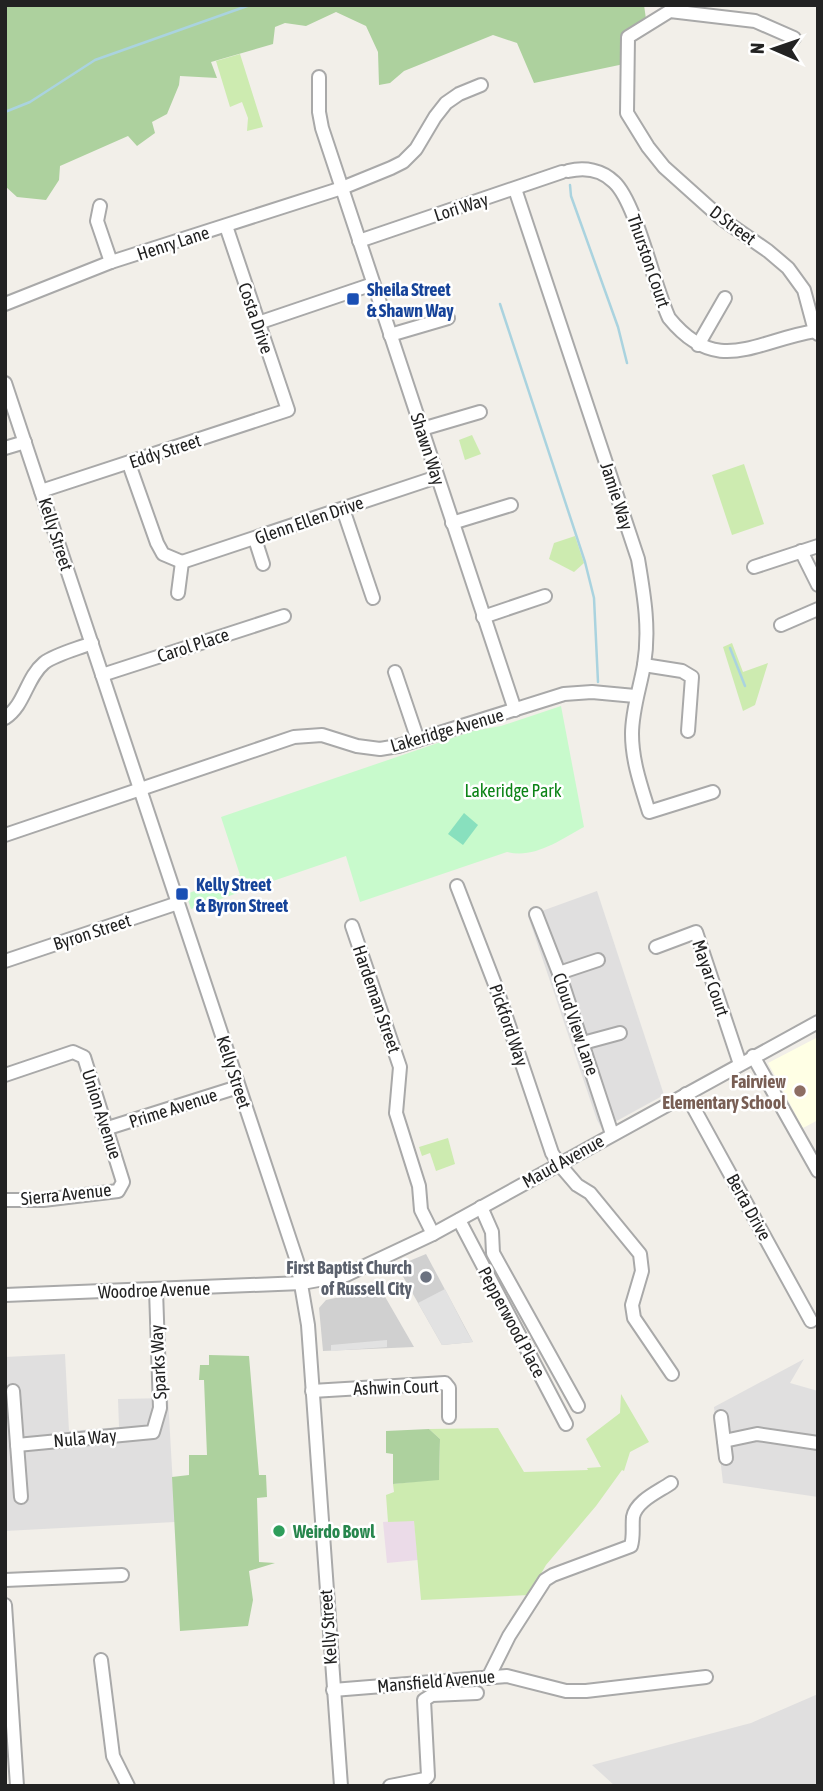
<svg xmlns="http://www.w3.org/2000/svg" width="823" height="1791" font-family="'Asap Condensed',sans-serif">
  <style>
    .residential { fill: #e0dfdf }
    .industrial { fill: #ebdbe8 }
    .education { fill: #ffffe5 }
    .religious { fill: #d0d0d0 }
    .grass { fill: #cdebb0 }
    .forest { fill: #add19e }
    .park { fill: #c8facc }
    .pitch { fill: #88e0be }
    .parking { fill: #e2e2e2 }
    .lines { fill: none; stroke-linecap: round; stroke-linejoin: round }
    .stream { stroke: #aad3df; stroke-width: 2.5 }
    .minor-casing { stroke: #a9a9a9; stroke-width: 16 }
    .minor { stroke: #fff; stroke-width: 12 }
    .transit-dot { fill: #1a4fb4; stroke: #fff; stroke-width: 2.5 }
    .education-dot { fill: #8d6e63; stroke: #fff; stroke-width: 2.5 }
    .worship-dot { fill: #6b7280; stroke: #fff; stroke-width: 2.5 }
    .leisure-dot { fill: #2e9e5b; stroke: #fff; stroke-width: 2.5 }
    .labels { text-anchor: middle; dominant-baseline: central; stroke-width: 5; stroke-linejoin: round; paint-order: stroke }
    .street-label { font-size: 18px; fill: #222; stroke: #fff }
    .transit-label { font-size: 18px; font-weight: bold; fill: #164399; stroke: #fff; text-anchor: start }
    .park-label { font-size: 18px; fill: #0c8416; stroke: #fff }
    .education-label { font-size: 18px; font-weight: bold; fill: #785e54; stroke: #fff; text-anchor: end }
    .worship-label { font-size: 18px; font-weight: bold; fill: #5b616d; stroke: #fff; text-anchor: end }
    .leisure-label { font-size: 18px; font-weight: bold; fill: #27864d; stroke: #fff; text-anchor: start }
  </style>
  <rect width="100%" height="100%" fill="#f2efe9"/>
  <g class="residential">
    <polygon points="597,891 664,1095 602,1129 597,1120 528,916"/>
    <polygon points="65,1354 69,1431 119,1427 118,1399 168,1398 175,1522 5,1531 5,1357"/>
    <polygon points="804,1359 790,1383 818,1391 818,1497 723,1483 714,1407"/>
    <polygon points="818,1694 818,1786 615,1786 592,1765 751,1723"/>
  </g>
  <polygon class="industrial" points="414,1520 418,1560 387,1563 383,1522"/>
  <polygon class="education" points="818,1037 818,1120 803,1128 768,1063"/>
  <g class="religious">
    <polygon points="426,1254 473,1342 442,1345 397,1266"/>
    <polygon points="376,1281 414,1347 323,1351 319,1308 326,1300 349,1295"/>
  </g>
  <g class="grass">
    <polygon points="240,54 263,127 247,131 248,118 242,102 230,107 216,61"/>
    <polygon points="472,435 481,454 465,460 459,440"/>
    <polygon points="744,464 764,524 732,535 712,475"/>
    <polygon points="575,536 584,563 574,572 549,559 554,543"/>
    <polygon points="732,643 743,672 768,663 755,705 743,711 723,647"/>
    <polygon points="448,1138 455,1164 436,1171 430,1153 422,1156 419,1147"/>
    <polygon points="621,1394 649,1442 630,1452 624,1471 622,1470 596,1506 546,1565 529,1595 421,1600 414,1521 388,1522 386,1495 394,1492 393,1484 439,1479 440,1439 429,1429 498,1428 524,1472 588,1470 587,1468 601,1467 586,1439 620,1413"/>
  </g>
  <g class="forest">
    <polygon points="5,5 644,5 646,19 625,33 624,64 534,83 517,43 493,35 404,71 390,83 379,85 378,52 366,26 336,12 306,26 285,23 275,27 273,44 211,62 217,78 180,76 179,85 167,114 152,122 155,133 137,146 128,136 60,166 59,180 46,200 17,197 5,186"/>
    <polygon points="209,1355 249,1356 259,1475 266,1475 267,1497 257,1498 259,1562 275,1563 249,1571 253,1600 248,1626 180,1631 172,1477 189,1475 189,1455 207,1455 204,1380 199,1380 200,1365 209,1365"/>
    <polygon points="429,1429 440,1439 439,1480 393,1484 393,1454 386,1453 386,1431"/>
  </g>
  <path class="park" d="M561 706 584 827C560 840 534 859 507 852L360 902 346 856 191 909 186 894 240 875 221 817 473 731 501 726Z"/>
  <polygon class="pitch" points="464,813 478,825 463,845 448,834"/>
  <g class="parking">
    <polygon points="445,1289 465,1328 473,1342 442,1345 418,1303"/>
    <polygon points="387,1340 387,1347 331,1351 331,1345"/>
  </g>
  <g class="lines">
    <g class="stream">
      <polyline points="5,112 30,102 95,60 250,5"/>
      <polyline points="570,185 571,196 618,327 627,363"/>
      <polyline points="500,304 585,562 594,598 598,682"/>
      <polyline points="730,648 745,686"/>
    </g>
    <g class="minor-casing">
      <g id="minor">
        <polyline points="794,38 755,21 670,11 628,37 627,113 648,147 664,167 722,219 768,251 788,268 804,290 815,331 818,334"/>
        <polyline points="319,77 319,112 322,128 515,710"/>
        <path d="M568 171C585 167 602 170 614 182 636 202 654 286 669 318 717 377 755 341 815 331"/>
        <path d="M515 189 638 559C644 595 650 629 644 665 640 688 632 710 632 734 632 761 641 786 649 812L713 792"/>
        <polyline points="100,206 97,221 111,262"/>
        <polyline points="359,241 562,172"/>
        <polyline points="5,304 111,262 342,188 391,168 403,162 416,149 435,117 446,103 459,94 481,85"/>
        <polyline points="258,323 373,284"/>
        <polyline points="390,335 448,318"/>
        <polyline points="698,345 725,298"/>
        <polyline points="5,383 297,1261 308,1325 341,1786"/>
        <polyline points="422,429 480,412"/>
        <polyline points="5,448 25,442"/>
        <polyline points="129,464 157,543 163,554 182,562"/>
        <polyline points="41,491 288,410 226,226"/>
        <polyline points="343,509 373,598"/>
        <polyline points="452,523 511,505"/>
        <polyline points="255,539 263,564"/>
        <polyline points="801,551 818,585"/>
        <polyline points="182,562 437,477"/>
        <polyline points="754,567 818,546"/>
        <polyline points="178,593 182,562"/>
        <polyline points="483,617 545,596"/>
        <polyline points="781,625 818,609"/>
        <polyline points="644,665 682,671 692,677 688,731"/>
        <polyline points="395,672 418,740"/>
        <polyline points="102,675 284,616"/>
        <path d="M5 718C25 705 26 678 44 663 56 654 77 649 92 643"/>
        <polyline points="5,835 294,737 322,735 357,746 380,749 398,746 564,694 592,692 635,696"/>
        <polyline points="457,886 496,987 552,1153 559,1164 577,1185 590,1193 640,1254 642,1271 632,1305 634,1318 672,1374"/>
        <polyline points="536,914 559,973 612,1134"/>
        <polyline points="352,926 400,1067 396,1113 419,1186 421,1210 433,1234"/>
        <polyline points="656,947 696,932 740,1064"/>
        <polyline points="5,961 178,903"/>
        <polyline points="559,973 598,960"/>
        <polyline points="583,1043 620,1033"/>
        <polyline points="753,1056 818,1171"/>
        <polyline points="5,1075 73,1052 84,1057 123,1182 118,1191 43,1200 5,1200"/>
        <polyline points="686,1094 811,1321"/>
        <polyline points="108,1128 238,1087"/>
        <polyline points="481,1207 492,1232 493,1253 578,1406"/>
        <polyline points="459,1220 566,1424"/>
        <polyline points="5,1295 302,1283 346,1275 433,1234 818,1022"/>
        <polyline points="13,1391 21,1497"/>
        <polyline points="312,1391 445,1383 449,1388 449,1417"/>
        <polyline points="721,1417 726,1458"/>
        <polyline points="724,1441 757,1434 818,1443"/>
        <polyline points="17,1445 153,1432 160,1408 156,1290"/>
        <polyline points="5,1580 122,1575"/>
        <polyline points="5,1605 17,1786"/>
        <polyline points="101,1660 113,1756 128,1786"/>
        <path d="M488 1678 509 1636 545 1580 553 1575 631 1546C634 1536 632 1528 633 1517 636 1501 658 1492 671 1483"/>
        <polyline points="333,1690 507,1676 566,1691 586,1691 706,1677"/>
        <polyline points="390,1786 425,1779 428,1776 424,1700 432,1695 477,1693"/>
      </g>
    </g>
    <use href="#minor" class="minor"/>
  </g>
  <g class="transit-dot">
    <rect x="346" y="292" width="14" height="14" rx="3.5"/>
    <rect x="175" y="887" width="14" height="14" rx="3.5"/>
  </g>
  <circle class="education-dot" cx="800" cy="1091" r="7"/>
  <circle class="worship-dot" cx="426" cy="1277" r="7"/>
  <circle class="leisure-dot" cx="279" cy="1531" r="7"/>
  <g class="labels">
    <g class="street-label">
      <text transform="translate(461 207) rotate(-18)">Lori Way</text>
      <text transform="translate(733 225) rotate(37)">D Street</text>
      <text transform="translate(173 243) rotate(-18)">Henry Lane</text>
      <text transform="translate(649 261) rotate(71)">Thurston Court</text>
      <text transform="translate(256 318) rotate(71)">Costa Drive</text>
      <text transform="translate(428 449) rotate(72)">Shawn Way</text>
      <text transform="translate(165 451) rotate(-18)">Eddy Street</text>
      <text transform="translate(617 496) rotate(72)">Jamie Way</text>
      <text transform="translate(309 520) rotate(-19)">Glenn Ellen Drive</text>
      <text transform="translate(56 534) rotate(72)">Kelly Street</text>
      <text transform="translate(193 645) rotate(-18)">Carol Place</text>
      <text transform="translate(447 730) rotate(-16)">Lakeridge Avenue</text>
      <text transform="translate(92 932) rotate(-18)">Byron Street</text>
      <text transform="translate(711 978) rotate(71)">Mayar Court</text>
      <text transform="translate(377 999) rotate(71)">Hardeman Street</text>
      <text transform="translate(576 1024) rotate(71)">Cloud View Lane</text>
      <text transform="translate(509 1025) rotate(71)">Pickford Way</text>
      <text transform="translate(234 1072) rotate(72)">Kelly Street</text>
      <text transform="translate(173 1108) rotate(-18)">Prime Avenue</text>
      <text transform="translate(102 1114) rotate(72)">Union Avenue</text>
      <text transform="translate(563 1161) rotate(-29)">Maud Avenue</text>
      <text transform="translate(66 1194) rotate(-6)">Sierra Avenue</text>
      <text transform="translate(749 1207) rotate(61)">Berta Drive</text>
      <text transform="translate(154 1290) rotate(-2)">Woodroe Avenue</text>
      <text transform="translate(512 1322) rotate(62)">Pepperwood Place</text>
      <text transform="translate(158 1362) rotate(-93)">Sparks Way</text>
      <text transform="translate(396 1387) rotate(-2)">Ashwin Court</text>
      <text transform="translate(85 1438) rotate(-5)">Nula Way</text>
      <text transform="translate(328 1627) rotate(-94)">Kelly Street</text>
      <text transform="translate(436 1681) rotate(-5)">Mansfield Avenue</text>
    </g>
    <g class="transit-label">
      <text x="367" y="289">Sheila Street<tspan x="367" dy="21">&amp; Shawn Way</tspan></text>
      <text x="196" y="884">Kelly Street<tspan x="196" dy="21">&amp; Byron Street</tspan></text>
    </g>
    <g class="park-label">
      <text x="513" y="790">Lakeridge Park</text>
    </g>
    <g class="education-label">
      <text x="786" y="1081">Fairview<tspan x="786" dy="21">Elementary School</tspan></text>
    </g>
    <g class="worship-label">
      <text x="412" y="1267">First Baptist Church<tspan x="412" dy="21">of Russell City</tspan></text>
    </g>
    <g class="leisure-label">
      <text x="293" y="1531">Weirdo Bowl</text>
    </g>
  </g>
  <rect width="823" height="1791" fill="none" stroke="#222222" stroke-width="14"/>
  <g transform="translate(774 49) rotate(272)" stroke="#ffffff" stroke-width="5" paint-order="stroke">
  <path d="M0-5L12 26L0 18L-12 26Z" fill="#222222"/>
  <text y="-10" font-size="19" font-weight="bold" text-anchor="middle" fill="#222222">N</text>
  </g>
</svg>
